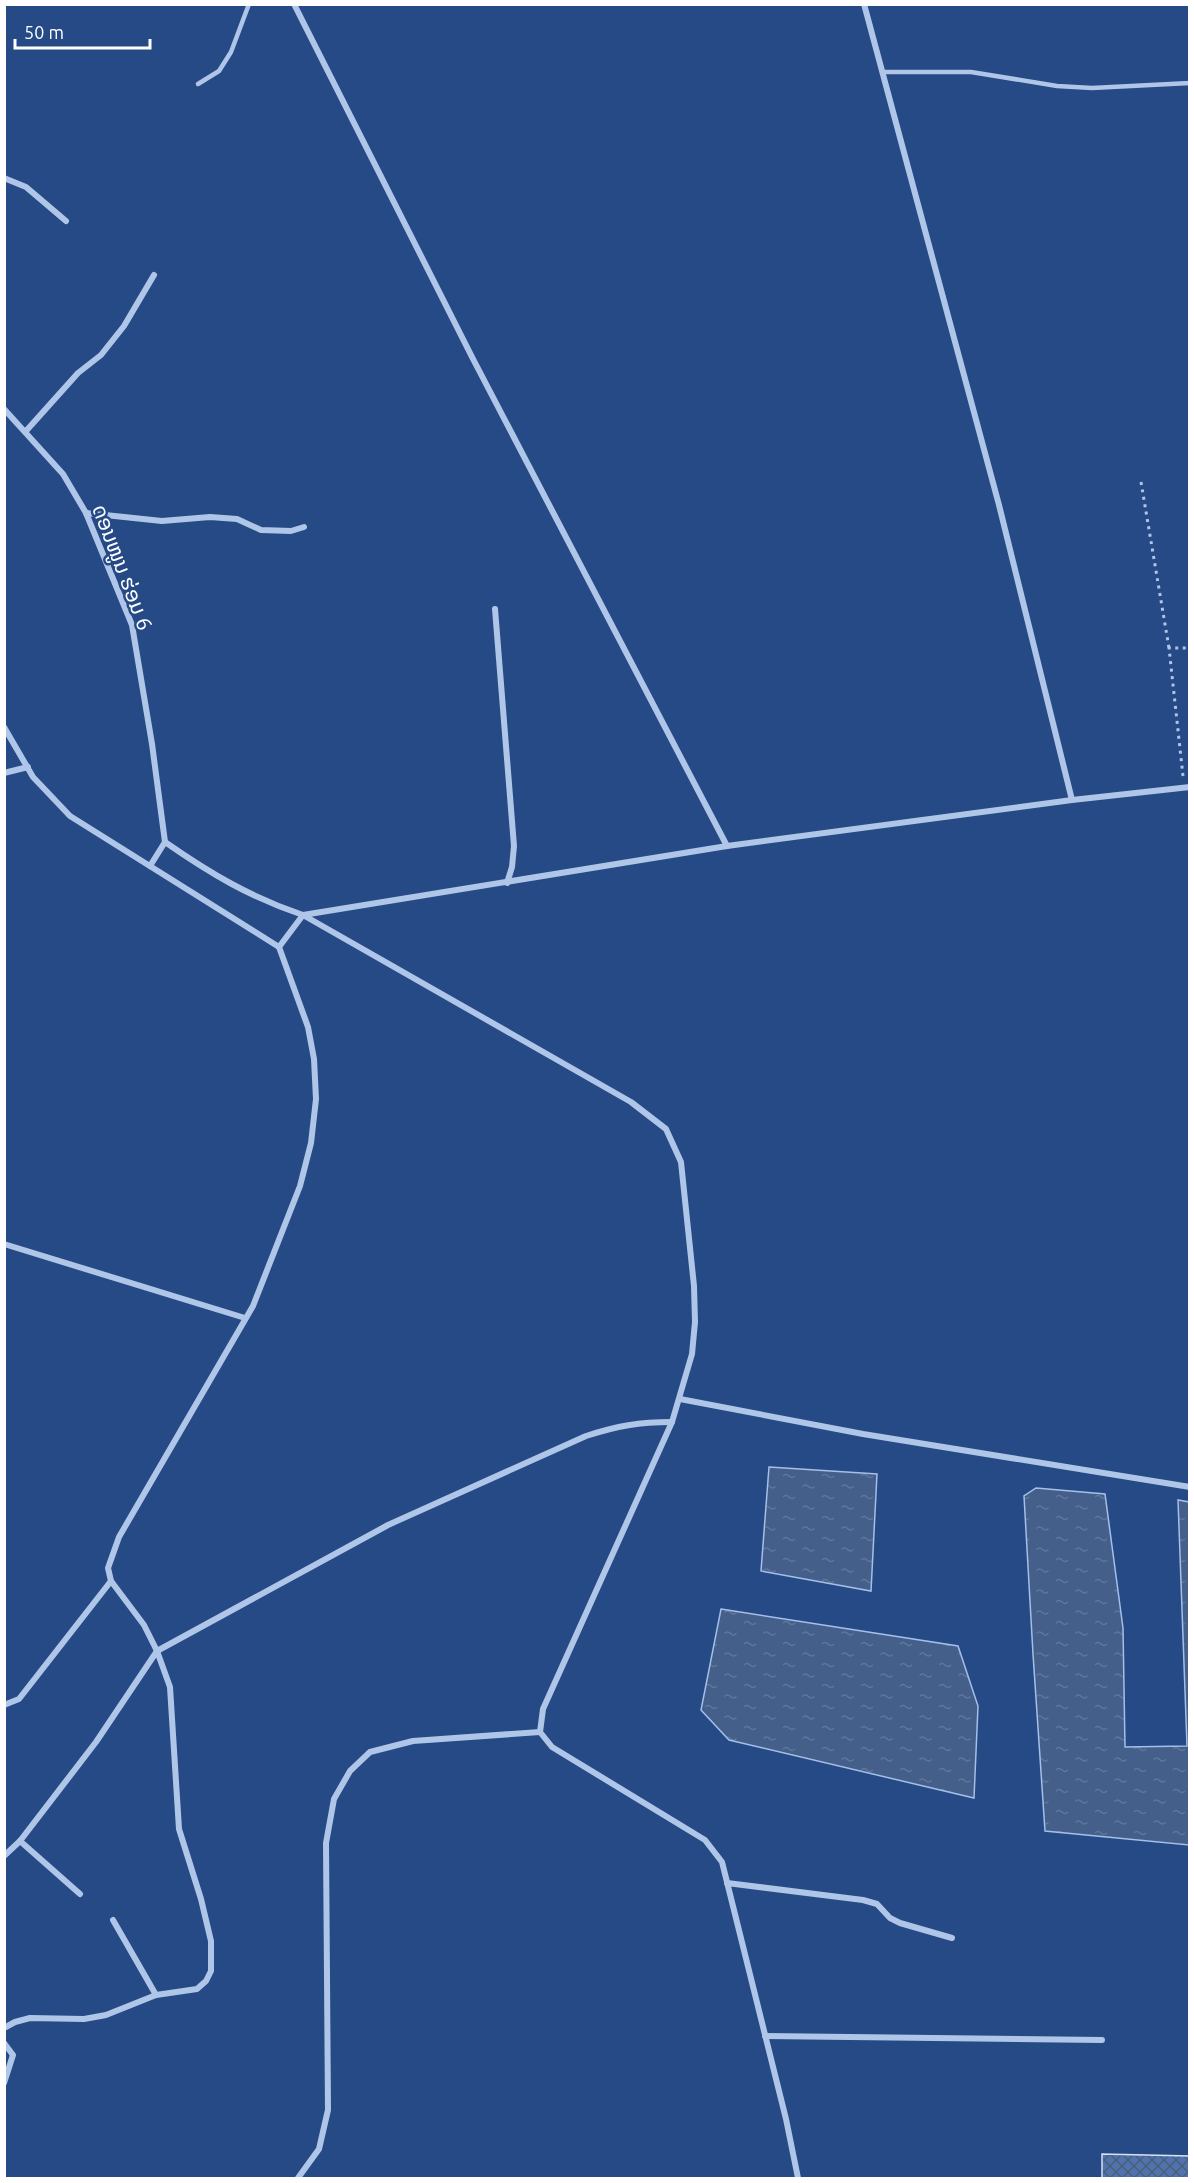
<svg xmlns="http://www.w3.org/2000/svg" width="1194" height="2183" font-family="Ubuntu,'Noto Sans Lao',sans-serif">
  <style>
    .water { fill: url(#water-ripples); stroke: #a4c0e9; stroke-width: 1.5 }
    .building { fill: url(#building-cross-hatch); stroke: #d4e2f6; stroke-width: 1.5 }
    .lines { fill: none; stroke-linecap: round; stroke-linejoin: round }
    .path { stroke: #b0c6e8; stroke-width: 3; stroke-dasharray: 3 4.5; stroke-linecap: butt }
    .service { stroke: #b0c6e8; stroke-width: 4.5 }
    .minor { stroke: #b0c6e8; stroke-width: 6 }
    .labels { text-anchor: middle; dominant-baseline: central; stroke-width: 5; stroke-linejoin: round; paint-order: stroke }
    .street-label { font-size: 21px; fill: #fff; stroke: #254a86 }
  </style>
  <defs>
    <pattern id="water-ripples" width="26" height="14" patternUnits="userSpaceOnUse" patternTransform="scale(1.5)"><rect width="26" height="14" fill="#445f8a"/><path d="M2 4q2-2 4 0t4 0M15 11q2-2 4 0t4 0" fill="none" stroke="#60779c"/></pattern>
    <pattern id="building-cross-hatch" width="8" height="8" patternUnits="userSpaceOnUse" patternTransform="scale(1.5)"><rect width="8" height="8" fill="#4e73ae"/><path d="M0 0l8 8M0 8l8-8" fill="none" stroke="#4d5e78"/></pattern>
  </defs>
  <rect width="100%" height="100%" fill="#254a86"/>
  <g class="water">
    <polygon points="769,1467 877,1474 871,1591 761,1571"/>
    <polygon points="1036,1488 1105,1494 1123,1628 1125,1747 1187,1746 1178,1500 1189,1502 1189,1845 1045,1831 1033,1654 1024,1496"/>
    <polygon points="721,1609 958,1646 978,1706 974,1798 729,1740 701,1710"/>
  </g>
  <polygon class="building" points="1102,2154 1190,2156 1190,2178 1102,2178"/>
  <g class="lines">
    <g class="path">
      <polyline points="1141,482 1169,648"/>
      <polyline points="1183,776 1169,648 1190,648"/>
    </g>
    <g class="service">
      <polyline points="883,72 971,72 1057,86 1092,88 1190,83"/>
      <polyline points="198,84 219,71 231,52 249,4"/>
    </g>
    <g class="minor">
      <polyline points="294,4 472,357 727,846"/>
      <polyline points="864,4 999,505 1072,800"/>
      <polyline points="4,178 26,187 66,221"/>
      <polyline points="4,409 63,474 86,513 132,625 152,744 165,842 150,866"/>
      <polyline points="26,431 78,373 101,355 124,326 154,275"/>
      <polyline points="86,513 162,521 210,517 237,519 261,530 291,531 304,527"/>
      <polyline points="495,609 514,846 512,867 507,883"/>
      <polyline points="4,727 33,777 70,816 279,947 308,1027 314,1059 316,1099 311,1143 300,1186 253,1306 119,1537 108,1568 111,1581 144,1625 157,1651 170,1687 179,1829 201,1899 211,1941 211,1971 206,1981 197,1989 156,1995 106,2015 84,2019 30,2018 15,2022 4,2028"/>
      <polyline points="4,773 28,767"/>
      <path d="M165 842C211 874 250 897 303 915L631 1102 666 1129 681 1162 694 1286 695 1322 692 1354 672 1422 543 1709 540 1732 552 1747 705 1840 722 1862 786 2119 798 2178"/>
      <polyline points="279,947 303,915 727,846 1072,800 1190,787"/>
      <polyline points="4,1244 245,1318"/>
      <polyline points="680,1399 863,1434 1190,1487"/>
      <polyline points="4,1705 19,1699 111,1581"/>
      <polyline points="20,1841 80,1894"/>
      <path d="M4 1856 20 1841 96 1742 157 1651 388 1525 586 1436C617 1426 639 1422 672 1422"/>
      <polyline points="727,1883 863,1900 877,1904 890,1918 900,1923 952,1938"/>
      <polyline points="113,1920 156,1995"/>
      <polyline points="765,2036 1102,2040"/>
      <polyline points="4,2043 13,2055 4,2083"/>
      <polyline points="298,2178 319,2149 328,2110 326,1843 334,1799 350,1771 370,1752 413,1741 540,1732"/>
    </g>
  </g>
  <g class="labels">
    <g class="street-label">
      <text transform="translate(123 567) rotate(69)">ດອນໜູນ ຮ່ອມ 6</text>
    </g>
  </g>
  <rect width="1194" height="2183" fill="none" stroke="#ffffff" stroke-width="12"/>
  <path d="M15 39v9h135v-9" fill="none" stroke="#ffffff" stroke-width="3"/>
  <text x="24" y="39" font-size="18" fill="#ffffff" stroke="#254a86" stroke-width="4.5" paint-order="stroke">50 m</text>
</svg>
